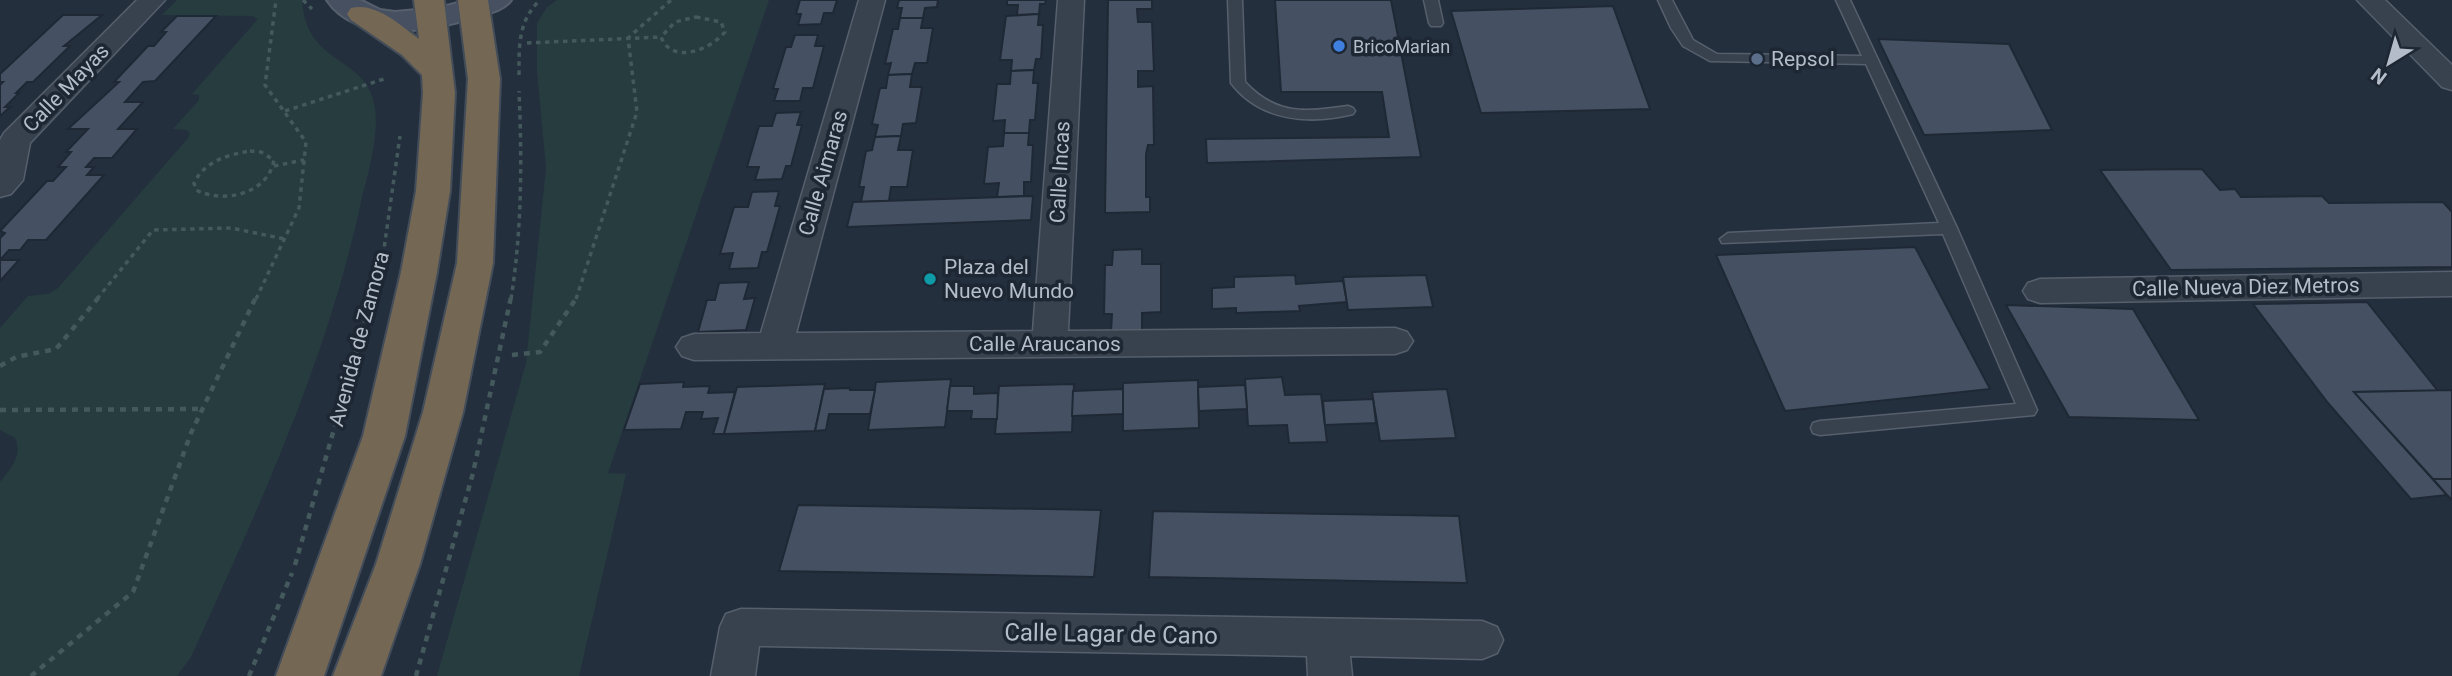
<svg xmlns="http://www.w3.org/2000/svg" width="2452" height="676" font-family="Roboto,sans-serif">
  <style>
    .green { fill: #263c3f }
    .building { fill: #455162; stroke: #1f2835; stroke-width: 2 }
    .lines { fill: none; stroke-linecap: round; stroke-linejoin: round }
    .lane-casing { stroke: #565f6c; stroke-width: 3 }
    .street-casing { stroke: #565f6c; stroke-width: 3 }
    .secondary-casing { stroke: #565f6c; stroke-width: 4 }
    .highway-casing { stroke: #434c59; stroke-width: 4 }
    .path-far1 { stroke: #44595c; stroke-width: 3.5; stroke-dasharray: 4.5 4.5; stroke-linecap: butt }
    .path { stroke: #44595c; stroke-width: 4.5; stroke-dasharray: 6 6; stroke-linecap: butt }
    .lane { fill: #38414e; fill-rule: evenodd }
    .street { fill: #38414e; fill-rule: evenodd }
    .secondary { fill: #465061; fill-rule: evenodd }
    .highway { fill: #746855; fill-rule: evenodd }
    .shop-dot { fill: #3f7fe0; stroke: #1d2633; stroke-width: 2.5 }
    .service-dot { fill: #5c6f8a; stroke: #1d2633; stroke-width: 2.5 }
    .culture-dot { fill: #0f9aa8; stroke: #1d2633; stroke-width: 2.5 }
    .labels { text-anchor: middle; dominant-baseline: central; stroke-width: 7; stroke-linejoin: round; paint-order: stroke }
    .far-poi-label { font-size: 18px; fill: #b4bcc9; stroke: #1d2633; text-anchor: start }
    .poi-label { font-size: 21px; fill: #b4bcc9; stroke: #1d2633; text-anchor: start }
    .street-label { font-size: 21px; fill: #b4bcc9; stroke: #1d2633 }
    .near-street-label { font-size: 24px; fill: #b4bcc9; stroke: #1d2633 }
  </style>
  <rect width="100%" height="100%" fill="#242f3e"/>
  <g class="green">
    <path d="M177 0H302C306 68 368 54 375 108 379 137 368 173 361 202 327 361 258 509 191 657L177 676H0V482C11 468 23 456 15 438L0 430V328L28 296 48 294 58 288 188 138 190 133 187 130 173 129 199 100V95L192 94 258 19 252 16 162 15Z"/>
    <polygon points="557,0 769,0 608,473 626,474 579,676 437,676 526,363 546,168 537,71 537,23 547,7"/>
  </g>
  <g class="building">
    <polygon points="800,0 837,0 833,13 824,13 821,24 798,25 801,14 796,14"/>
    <polygon points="899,0 938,0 937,7 925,8 923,18 900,18 902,8 897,8"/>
    <polygon points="1007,0 1046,0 1045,4 1040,4 1039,14 1017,15 1018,5 1007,5"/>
    <polygon points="1108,0 1152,0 1152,9 1137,9 1138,22 1152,22 1154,71 1138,71 1138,87 1153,86 1154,145 1148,145 1146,154 1146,197 1150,197 1150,212 1105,213"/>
    <polygon points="1275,0 1391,0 1421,157 1207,163 1206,139 1389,137 1382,92 1281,92"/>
    <polygon points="1613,6 1650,109 1481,113 1451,11"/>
    <polygon points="1039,14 1038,25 1043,25 1041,59 1036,59 1034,70 1011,71 1012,60 1000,60 1006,16"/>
    <polygon points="63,15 102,15 64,46 70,46 33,82 27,82 16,93 19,93 5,107 10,107 0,116 0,85 3,82 0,82 0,74"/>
    <polygon points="177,16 216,16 155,81 143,82 125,102 143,102 118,129 137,129 112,158 94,158 86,167 94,167 87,175 104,175 46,240 28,240 20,250 9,250 0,260 0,238 5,233 0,231 47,181 53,181 66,167 58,167 71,152 66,152 88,129 68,129 119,82 114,82 148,46 154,46 166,32 161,32"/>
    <polygon points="900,18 923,18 921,28 933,28 927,63 915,63 912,74 888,75 891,63 885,64 893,29 898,29"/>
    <polygon points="795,35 818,35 815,46 824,46 813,88 803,88 800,101 774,101 778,89 773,89 786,47 791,47"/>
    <polygon points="1878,39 2009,44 2052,130 1924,135"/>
    <polygon points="1034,70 1033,83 1038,83 1035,120 1030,120 1029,133 1004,133 1005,120 993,121 997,84 1010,84 1011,71"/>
    <polygon points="912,74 910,87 922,87 916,123 903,124 901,136 875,137 878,125 872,124 880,88 886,88 888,75"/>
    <polygon points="801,112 797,125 802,125 791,166 786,166 782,179 755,180 759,167 747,167 759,126 772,126 776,113"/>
    <polygon points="1004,133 1029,133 1028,145 1033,145 1031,182 1024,182 1024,196 997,197 999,183 984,184 988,147 1003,146"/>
    <polygon points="901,136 898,150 913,150 907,187 891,187 889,201 861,202 864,187 859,187 866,151 872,150 875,137"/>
    <polygon points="2202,169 2220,190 2235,189 2241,197 2322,196 2329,203 2443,202 2452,212 2452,267 2171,270 2100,170"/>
    <polygon points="779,191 775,206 780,206 767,252 762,252 758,268 729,269 733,253 720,254 734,207 748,207 752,192"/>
    <polygon points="1033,196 1031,220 847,227 853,202"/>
    <polygon points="1915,247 1990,389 1785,411 1716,255"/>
    <polygon points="1142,249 1142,264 1161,264 1161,312 1142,313 1142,331 1111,332 1112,314 1104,314 1105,265 1112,265 1113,250"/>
    <polygon points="0,260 19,260 0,281"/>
    <polygon points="1295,275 1296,284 1343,281 1347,302 1299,306 1300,311 1236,313 1236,308 1212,309 1212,288 1234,287 1234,277"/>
    <polygon points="1426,275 1433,307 1348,310 1343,277"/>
    <polygon points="749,282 744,299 755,298 746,330 698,332 707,300 715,300 719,283"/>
    <polygon points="2367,302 2438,391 2354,392 2447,495 2411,499 2328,403 2253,304"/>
    <polygon points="2006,305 2133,309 2199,420 2069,417"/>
    <polygon points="1282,377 1285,395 1321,394 1327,442 1289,443 1287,425 1248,426 1245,379"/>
    <polygon points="951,379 945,427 868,430 876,382"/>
    <polygon points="1198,380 1199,428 1123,431 1123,383"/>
    <polygon points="684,382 683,387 710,386 708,393 735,392 724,434 713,434 718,418 701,419 703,412 686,412 681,429 624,430 640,384"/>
    <polygon points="825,384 815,431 724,434 737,387"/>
    <polygon points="1074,384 1072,432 995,434 999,386"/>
    <polygon points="1245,385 1247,409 1199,411 1198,387"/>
    <polygon points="950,386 974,386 974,394 998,393 997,419 971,419 972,411 947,411"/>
    <polygon points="850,388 850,390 875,390 870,414 829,414 826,430 815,431 824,389"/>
    <polygon points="1123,389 1123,414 1072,416 1073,391"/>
    <polygon points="1447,389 1456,438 1380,441 1372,392"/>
    <polygon points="2452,390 2452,479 2433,479 2354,392"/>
    <polygon points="1373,399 1376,423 1325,425 1323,401"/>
    <polygon points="2433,479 2452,479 2452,500 2447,495"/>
    <polygon points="798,505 1101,510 1094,577 779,571"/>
    <polygon points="1153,511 1459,516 1467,583 1149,577"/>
  </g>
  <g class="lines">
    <g class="lane-casing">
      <g id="lane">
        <path d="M1228 0H1242L1245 82C1277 116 1305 112 1348 106L1353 108 1355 111 1353 114C1309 125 1260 121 1231 83Z"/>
        <polygon points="1424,0 1438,0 1443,23 1441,26 1431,26 1429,23"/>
        <polygon points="1658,0 1672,0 1693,40 1717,54 1862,56 1836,0 1850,0 1957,228 2037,410 2034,415 1820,435 1813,433 1811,428 1813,423 1820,421 2016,404 1943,234 1722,243 1720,239 1728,233 1939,223 1866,64 1710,61 1683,46 1671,28"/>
      </g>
    </g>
    <g class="street-casing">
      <g id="street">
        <polygon points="137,0 165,0 30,143 23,180 11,194 0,197 0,140 4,133"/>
        <polygon points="859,0 885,0 796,333 1033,331 1058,0 1084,0 1068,331 1395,328 1407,332 1413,341 1407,350 1395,354 694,360 682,356 676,347 682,338 694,334 761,333"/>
        <polygon points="2357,0 2385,0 2452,65 2452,90 2442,87"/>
        <polygon points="2452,272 2452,296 2040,303 2028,299 2023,291 2028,283 2040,279"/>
        <polygon points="741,609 1482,621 1497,627 1503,640 1497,653 1482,659 1350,656 1352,676 1308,676 1307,656 759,646 755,676 711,676 720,627 726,614"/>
      </g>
    </g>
    <g class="secondary-casing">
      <path id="secondary" d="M327 0H360L380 10 395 12 439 8 469 0H511C504 10 489 13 477 17 432 30 359 46 327 0Z"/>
    </g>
    <g class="highway-casing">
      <g id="highway">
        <path d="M414 0H444L455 93 450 191 437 272 405 436 324 676H276L363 436 401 272 416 191 423 93 422 75 402 55 351 20 347 14 351 8C376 2 400 25 419 39Z"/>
        <polygon points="458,0 488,0 500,79 493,263 463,412 420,564 381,676 333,676 376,564 423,412 457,263 468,79"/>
      </g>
    </g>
    <g class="path-far1">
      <polyline points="303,0 312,9"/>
      <path d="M696 17 721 22 725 32C710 50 672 65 661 37L675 22Z"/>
      <polyline points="527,43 661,37"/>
      <path d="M519 75C519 46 518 21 540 0"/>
      <polyline points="285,111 387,78"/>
      <path d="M250 151 261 152 274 160C268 194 224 204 196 190L194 183C205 161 227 155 250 151Z"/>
      <polyline points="274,166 304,160"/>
      <polyline points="97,299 153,230 231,228 285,239"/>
      <polyline points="256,299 299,208 306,142 265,85 276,0"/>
      <polyline points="372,299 382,263 400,136"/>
      <path d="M511 299C522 229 522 161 519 91"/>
      <polyline points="576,299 637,112 628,38 671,0"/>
    </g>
    <g class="path">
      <polyline points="512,355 540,352 577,297"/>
      <polyline points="0,366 16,357 56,349 99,297"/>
      <polyline points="0,410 202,409"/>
      <polyline points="295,565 372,297"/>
      <polyline points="31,676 133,592 191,433 256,297"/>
      <polyline points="249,676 292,573"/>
      <polyline points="416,676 473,473 511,297"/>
    </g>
    <use href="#lane" class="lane"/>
    <use href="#street" class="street"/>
    <use href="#secondary" class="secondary"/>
    <use href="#highway" class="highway"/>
  </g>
  <circle class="shop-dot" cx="1339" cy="46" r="7"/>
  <circle class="service-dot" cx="1757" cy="59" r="7"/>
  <circle class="culture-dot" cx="930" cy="279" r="7"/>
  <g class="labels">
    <g class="far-poi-label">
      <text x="1353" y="46">BricoMarian</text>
    </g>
    <g class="poi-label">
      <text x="1771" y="59">Repsol</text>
      <text x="944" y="267">Plaza del<tspan x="944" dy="24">Nuevo Mundo</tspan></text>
    </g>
    <g class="street-label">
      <text transform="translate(66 88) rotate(-46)">Calle Mayas</text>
      <text transform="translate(1060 172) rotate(-87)">Calle Incas</text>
      <text transform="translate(823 173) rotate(-74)">Calle Aimaras</text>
      <text transform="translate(2246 287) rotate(-1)">Calle Nueva Diez Metros</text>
      <text transform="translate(359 339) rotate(-75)">Avenida de Zamora</text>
      <text x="1045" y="344">Calle Araucanos</text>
    </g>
    <g class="near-street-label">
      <text transform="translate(1111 634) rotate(1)">Calle Lagar de Cano</text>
    </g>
  </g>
  <g transform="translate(2389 63) rotate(217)" stroke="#1d2633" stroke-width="5" paint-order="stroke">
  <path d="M0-5L12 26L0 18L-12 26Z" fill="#b4bcc9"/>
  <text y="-10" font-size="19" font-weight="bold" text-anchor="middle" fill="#b4bcc9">N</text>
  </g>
</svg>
